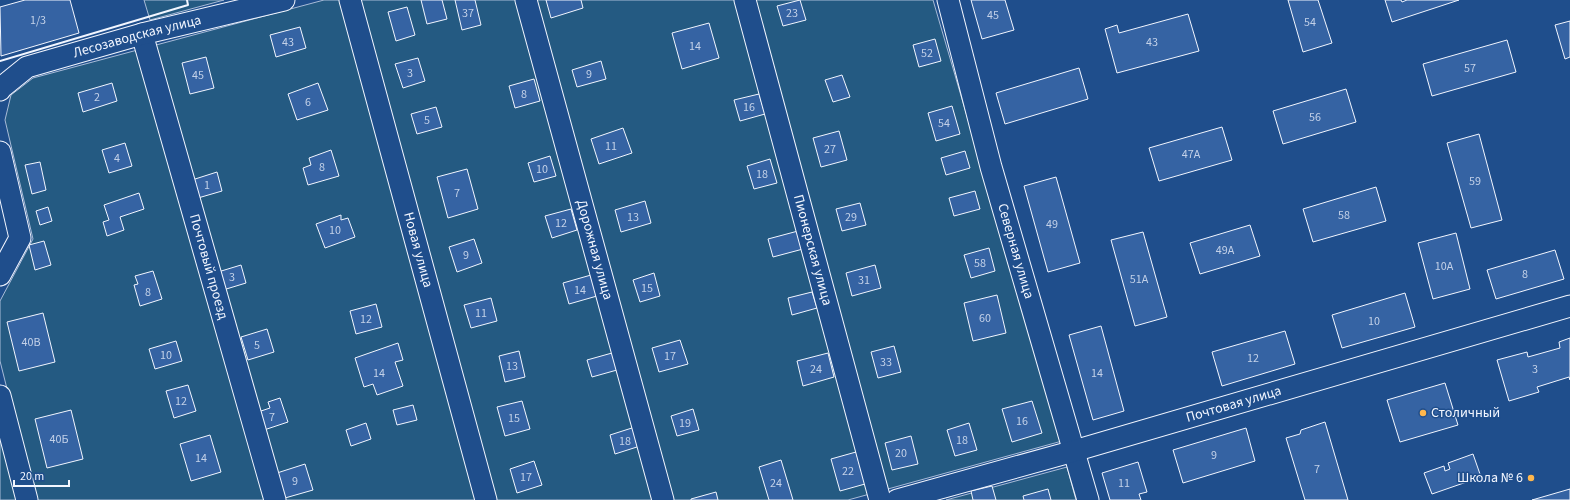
<svg xmlns="http://www.w3.org/2000/svg" width="1570" height="500" font-family="'Source Sans 3',sans-serif">
  <style>
    .green { fill: #245a82; stroke: #a8bbd7 }
    .building { fill: #3563a3; stroke: #f2f6ff }
    .lines { fill: none; stroke-linecap: round; stroke-linejoin: round }
    .minor-casing { stroke: #f2f6ff; stroke-width: 23 }
    .minor { stroke: #1f4e8c; stroke-width: 21 }
    .wall { stroke: #f2f6ff; stroke-width: 2 }
    .poi-dot { fill: #ffb74d; stroke: #1f4e8c; stroke-width: 1.5 }
    .labels { text-anchor: middle; dominant-baseline: central; stroke-width: 3; stroke-linejoin: round; paint-order: stroke }
    .number-label { font-size: 12px; fill: #c3d1e8 }
    .street-label { font-size: 14px; fill: #f2f6ff; stroke: #1f4e8c }
    .poi-label { font-size: 14px; fill: #f2f6ff; stroke: #1f4e8c; text-anchor: start }
  </style>
  <rect width="100%" height="100%" fill="#1f4e8c"/>
  <g class="green">
    <polygon points="144,0 224,0 150,20"/>
    <polygon points="324,0 933,0 1062,441 848,500 35,500 0,361 0,301 33,239 5,120 11,95 33,78"/>
    <polygon points="0,421 20,500 0,500"/>
    <polygon points="1067,467 1076,500 946,500"/>
  </g>
  <g class="building">
    <polygon points="25,0 70,0 79,33 1,56 0,7"/>
    <polygon points="421,0 442,0 447,19 427,24"/>
    <polygon points="455,0 475,0 481,25 462,30"/>
    <polygon points="546,0 581,0 583,8 551,18"/>
    <polygon points="800,0 806,20 783,26 777,6"/>
    <polygon points="971,0 1005,0 1014,30 982,39"/>
    <polygon points="1288,0 1318,0 1332,43 1303,52"/>
    <polygon points="1385,0 1401,0 1402,2 1407,0 1459,0 1392,22"/>
    <polygon points="407,7 415,35 396,41 388,12"/>
    <polygon points="1188,14 1199,51 1117,73 1105,29 1117,25 1119,33"/>
    <polygon points="1570,21 1570,57 1565,59 1555,25"/>
    <polygon points="709,23 719,58 682,69 672,33"/>
    <polygon points="300,27 306,48 276,57 270,35"/>
    <polygon points="935,39 941,61 919,67 913,45"/>
    <polygon points="1507,40 1516,72 1432,96 1423,64"/>
    <polygon points="206,57 214,88 190,94 182,63"/>
    <polygon points="418,58 425,81 403,88 395,64"/>
    <polygon points="601,61 606,79 577,87 572,70"/>
    <polygon points="1079,68 1088,99 1005,124 996,93"/>
    <polygon points="842,75 850,97 833,102 825,80"/>
    <polygon points="534,79 540,101 515,108 509,86"/>
    <polygon points="112,83 117,101 83,112 78,93"/>
    <polygon points="318,83 328,110 297,120 288,94"/>
    <polygon points="1346,89 1356,122 1283,144 1273,111"/>
    <polygon points="759,94 765,114 740,121 734,100"/>
    <polygon points="952,106 960,134 936,141 928,113"/>
    <polygon points="436,107 442,127 417,134 411,114"/>
    <polygon points="1222,127 1232,160 1159,181 1149,148"/>
    <polygon points="623,128 632,153 599,164 591,139"/>
    <polygon points="839,131 847,160 821,167 813,138"/>
    <polygon points="1479,134 1502,220 1471,228 1447,143"/>
    <polygon points="125,143 132,166 109,173 102,150"/>
    <polygon points="331,150 339,176 308,185 303,168 311,165 309,158"/>
    <polygon points="965,151 970,168 946,175 941,158"/>
    <polygon points="550,156 556,176 534,182 528,163"/>
    <polygon points="770,159 777,183 754,189 747,166"/>
    <polygon points="40,162 46,190 32,194 25,165"/>
    <polygon points="467,169 478,209 448,218 437,177"/>
    <polygon points="217,172 222,191 198,198 192,180"/>
    <polygon points="1056,177 1080,263 1048,272 1024,186"/>
    <polygon points="1376,187 1386,221 1313,242 1303,209"/>
    <polygon points="975,191 980,209 954,216 949,198"/>
    <polygon points="139,193 144,209 120,217 124,230 107,236 103,222 109,220 104,205"/>
    <polygon points="645,201 651,223 621,232 615,210"/>
    <polygon points="860,203 866,225 842,231 836,209"/>
    <polygon points="48,207 52,221 40,225 36,211"/>
    <polygon points="571,209 577,230 552,238 545,216"/>
    <polygon points="341,215 341,220 348,218 355,237 325,248 316,224"/>
    <polygon points="1250,225 1260,256 1200,274 1190,243"/>
    <polygon points="798,231 803,249 773,257 768,239"/>
    <polygon points="1143,232 1167,317 1135,326 1111,240"/>
    <polygon points="1456,233 1470,289 1433,299 1418,243"/>
    <polygon points="474,239 482,263 457,272 449,247"/>
    <polygon points="44,241 51,265 35,270 29,245"/>
    <polygon points="989,248 995,271 971,278 964,255"/>
    <polygon points="1555,250 1564,279 1496,299 1487,270"/>
    <polygon points="241,265 246,283 223,290 218,272"/>
    <polygon points="875,265 881,288 852,296 846,273"/>
    <polygon points="153,271 162,299 140,306 134,285 138,284 135,276"/>
    <polygon points="654,273 660,296 640,302 633,280"/>
    <polygon points="591,275 597,296 569,304 563,283"/>
    <polygon points="812,292 817,308 792,315 788,298"/>
    <polygon points="1405,293 1415,327 1342,348 1332,315"/>
    <polygon points="997,295 1006,333 973,341 964,303"/>
    <polygon points="491,298 497,321 471,328 464,305"/>
    <polygon points="376,304 382,327 356,334 350,311"/>
    <polygon points="43,313 55,362 19,371 7,322"/>
    <polygon points="1101,326 1124,411 1093,420 1069,335"/>
    <polygon points="267,329 274,352 248,360 241,337"/>
    <polygon points="1285,331 1295,364 1222,386 1212,352"/>
    <polygon points="1570,338 1570,380 1569,377 1537,387 1539,392 1509,401 1497,360 1527,352 1528,357 1560,348 1559,342"/>
    <polygon points="680,340 688,364 659,372 652,348"/>
    <polygon points="176,341 182,361 155,369 149,349"/>
    <polygon points="398,343 403,360 395,362 403,386 377,395 373,384 364,387 355,358"/>
    <polygon points="894,346 901,372 878,378 871,352"/>
    <polygon points="519,351 525,377 505,382 499,356"/>
    <polygon points="612,353 617,370 592,377 587,360"/>
    <polygon points="828,353 834,377 803,386 797,361"/>
    <polygon points="1445,383 1458,425 1400,442 1387,400"/>
    <polygon points="188,385 196,411 174,418 166,391"/>
    <polygon points="280,398 288,422 261,431 255,413 270,408 268,402"/>
    <polygon points="522,401 530,429 505,436 497,407"/>
    <polygon points="1032,401 1042,433 1012,442 1002,409"/>
    <polygon points="413,405 417,420 397,425 393,410"/>
    <polygon points="693,409 699,430 677,436 671,416"/>
    <polygon points="71,410 83,459 47,468 35,419"/>
    <polygon points="1325,422 1348,500 1305,500 1286,438 1300,434 1301,430"/>
    <polygon points="366,423 371,439 351,446 346,430"/>
    <polygon points="969,423 977,450 955,456 947,430"/>
    <polygon points="635,427 640,446 615,454 610,435"/>
    <polygon points="1246,428 1255,461 1183,483 1173,450"/>
    <polygon points="210,435 221,472 191,481 180,444"/>
    <polygon points="911,436 918,464 892,470 885,443"/>
    <polygon points="856,452 865,484 840,491 831,459"/>
    <polygon points="1473,454 1481,477 1432,494 1424,473 1444,466 1445,471 1450,469 1448,463"/>
    <polygon points="781,460 793,500 769,500 759,467"/>
    <polygon points="534,461 542,485 517,493 510,469"/>
    <polygon points="1138,462 1147,492 1139,494 1141,500 1110,500 1102,473"/>
    <polygon points="305,464 313,490 285,498 277,473"/>
    <polygon points="992,486 996,500 973,500 971,491"/>
    <polygon points="1048,489 1051,500 1024,500 1023,496"/>
    <polygon points="1570,489 1570,500 1532,500"/>
    <polygon points="716,492 718,500 691,500 691,499"/>
  </g>
  <g class="lines">
    <g class="minor-casing">
      <g id="minor">
        <path id="s1" d="M350 0 486 500"/>
        <path id="s2" d="M526 0 663 500"/>
        <path id="s3" d="M745 0 880 500"/>
        <path id="s4" d="M948 0 991 167 1088 500"/>
        <path id="s5" d="M142 34 275 500"/>
        <path id="s6" d="M0 90 1 88 27 67 142 34 284 0"/>
        <polyline points="0,152 20,238 0,275"/>
        <polyline points="0,396 27,500"/>
        <path id="s7" d="M897 500 1074 451 1570 306"/>
      </g>
    </g>
    <use href="#minor" class="minor"/>
    <polyline class="wall" points="0,61 188,5 187,0"/>
  </g>
  <g class="poi-dot">
    <circle cx="1423" cy="413" r="4"/>
    <circle cx="1531" cy="478" r="4"/>
  </g>
  <g class="labels">
    <g class="number-label">
      <text x="468" y="13">37</text>
      <text x="792" y="13">23</text>
      <text x="993" y="15">45</text>
      <text x="38" y="20">1/3</text>
      <text x="1310" y="22">54</text>
      <text x="288" y="42">43</text>
      <text x="1152" y="42">43</text>
      <text x="695" y="46">14</text>
      <text x="927" y="53">52</text>
      <text x="1470" y="68">57</text>
      <text x="410" y="73">3</text>
      <text x="589" y="74">9</text>
      <text x="198" y="75">45</text>
      <text x="524" y="94">8</text>
      <text x="97" y="97">2</text>
      <text x="308" y="102">6</text>
      <text x="749" y="107">16</text>
      <text x="1315" y="117">56</text>
      <text x="427" y="120">5</text>
      <text x="944" y="123">54</text>
      <text x="611" y="146">11</text>
      <text x="830" y="149">27</text>
      <text x="1191" y="154">47А</text>
      <text x="117" y="158">4</text>
      <text x="322" y="167">8</text>
      <text x="542" y="169">10</text>
      <text x="762" y="174">18</text>
      <text x="1475" y="181">59</text>
      <text x="207" y="185">1</text>
      <text x="457" y="193">7</text>
      <text x="1344" y="215">58</text>
      <text x="633" y="217">13</text>
      <text x="851" y="217">29</text>
      <text x="561" y="223">12</text>
      <text x="1052" y="224">49</text>
      <text x="335" y="230">10</text>
      <text x="1225" y="250">49А</text>
      <text x="466" y="255">9</text>
      <text x="980" y="263">58</text>
      <text x="1444" y="266">10А</text>
      <text x="1525" y="274">8</text>
      <text x="232" y="277">3</text>
      <text x="1139" y="279">51А</text>
      <text x="864" y="280">31</text>
      <text x="647" y="288">15</text>
      <text x="580" y="290">14</text>
      <text x="148" y="292">8</text>
      <text x="481" y="313">11</text>
      <text x="985" y="318">60</text>
      <text x="366" y="319">12</text>
      <text x="1374" y="321">10</text>
      <text x="31" y="342">40В</text>
      <text x="257" y="345">5</text>
      <text x="166" y="355">10</text>
      <text x="670" y="356">17</text>
      <text x="1253" y="358">12</text>
      <text x="886" y="362">33</text>
      <text x="512" y="366">13</text>
      <text x="816" y="369">24</text>
      <text x="1535" y="369">3</text>
      <text x="379" y="373">14</text>
      <text x="1097" y="373">14</text>
      <text x="181" y="401">12</text>
      <text x="272" y="417">7</text>
      <text x="514" y="418">15</text>
      <text x="1022" y="421">16</text>
      <text x="685" y="423">19</text>
      <text x="59" y="439">40Б</text>
      <text x="962" y="440">18</text>
      <text x="625" y="441">18</text>
      <text x="901" y="453">20</text>
      <text x="1214" y="455">9</text>
      <text x="201" y="458">14</text>
      <text x="1317" y="469">7</text>
      <text x="848" y="471">22</text>
      <text x="526" y="477">17</text>
      <text x="295" y="481">9</text>
      <text x="776" y="483">24</text>
      <text x="1124" y="483">11</text>
    </g>
    <g class="street-label">
      <text stroke="none"><textPath href="#s6" startOffset="150">Лесозаводская улица</textPath></text>
      <text stroke="none"><textPath href="#s1" startOffset="259">Новая улица</textPath></text>
      <text stroke="none"><textPath href="#s2" startOffset="259">Дорожная улица</textPath></text>
      <text stroke="none"><textPath href="#s3" startOffset="259">Пионерская улица</textPath></text>
      <text stroke="none"><textPath href="#s4" startOffset="260">Северная улица</textPath></text>
      <text stroke="none"><textPath href="#s5" startOffset="242">Почтовый проезд</textPath></text>
      <text stroke="none"><textPath href="#s7" startOffset="350">Почтовая улица</textPath></text>
    </g>
    <g class="poi-label">
      <text x="1431" y="413">Столичный</text>
      <text x="1523" y="478" text-anchor="end">Школа № 6</text>
    </g>
  </g>
  <path d="M14 480v6h55v-6" fill="none" stroke="#f2f6ff" stroke-width="2"/>
  <text x="20" y="480" font-size="12" fill="#f2f6ff" stroke="#1f4e8c" stroke-width="3" paint-order="stroke">20 m</text>
</svg>
